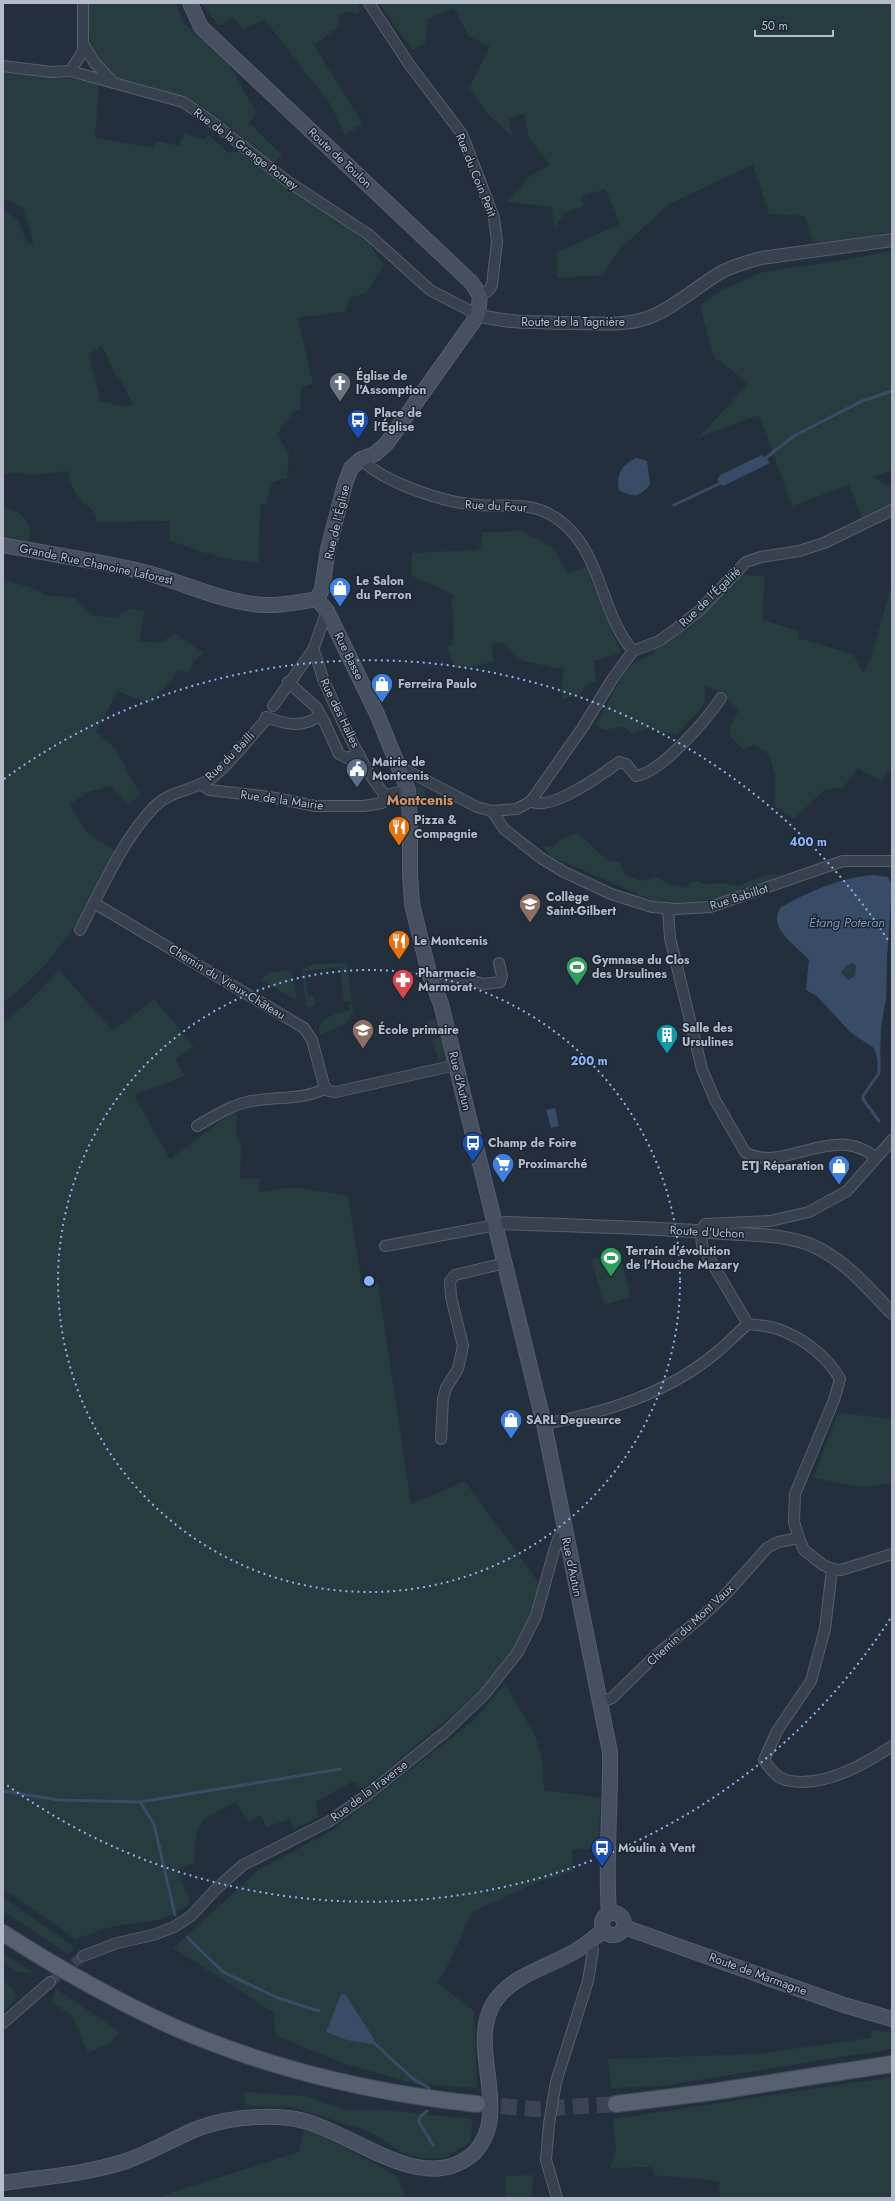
<svg xmlns="http://www.w3.org/2000/svg" width="895" height="2201" font-family="Jost,sans-serif">
  <style>
    .green { fill: #263c3f; fill-rule: evenodd }
    .water { fill: #394c67; fill-rule: evenodd }
    .lines { fill: none; stroke-linecap: round; stroke-linejoin: round }
    .stream { stroke: #394c67; stroke-width: 3 }
    .minor-tunnel { stroke: #3a4453; stroke-width: 10; stroke-dasharray: 10 5; stroke-linecap: butt }
    .primary-tunnel { stroke: #3a4453; stroke-width: 16; stroke-dasharray: 16 8; stroke-linecap: butt }
    .minor-casing { stroke: #565f6c; stroke-width: 12 }
    .tertiary-casing { stroke: #565f6c; stroke-width: 14 }
    .secondary-casing { stroke: #565f6c; stroke-width: 16 }
    .primary-casing { stroke: #414a57; stroke-width: 18 }
    .minor { stroke: #38414e; stroke-width: 10 }
    .tertiary { stroke: #38414e; stroke-width: 12 }
    .secondary { stroke: #465061; stroke-width: 14 }
    .primary { stroke: #56606e; stroke-width: 16 }
    .ring { fill: none; stroke: #8ab4f8; stroke-width: 2; stroke-dasharray: 2 4 }
    .labels { text-anchor: middle; dominant-baseline: central; stroke-width: 3; stroke-linejoin: round; paint-order: stroke }
    .street-label { font-size: 12px; fill: #b4bcc9; stroke: #1d2633 }
    .poi-label { font-size: 12px; font-weight: bold; fill: #b4bcc9; stroke: #1d2633; text-anchor: start }
    .water-label { font-size: 13px; font-style: italic; fill: #7c92b1; stroke: #1d2633 }
    .quarter-label { font-size: 14px; font-weight: bold; fill: #d59563; stroke: #1d2633 }
    .centre { fill: #8ab4f8; stroke: #1d2633; stroke-width: 2 }
    .ring-label { font-size: 12px; text-anchor: middle; font-weight: bold; fill: #8ab4f8; stroke: #1d2633; stroke-width: 3; stroke-linejoin: round; paint-order: stroke }
  </style>
  <rect width="100%" height="100%" fill="#242f3e"/>
  <g class="green">
    <path d="M86 3H176L183 22 229 64 256 112 249 123 282 155 273 164C249 144 225 119 197 104 184 97 170 95 156 91 147 89 136 87 127 84 92 71 88 35 86 3Z"/>
    <polygon points="201,3 356,3 361,10 356,14 349,11 340,14 337,28 314,45 362,123 345,136 331,105 264,19 243,30 233,17 219,26"/>
    <polygon points="379,3 892,3 892,232 822,242 812,242 805,216 769,214 753,165 669,204 622,247 602,275 557,278 557,252 620,224 605,189 581,197 584,206 565,213 554,228 552,207 507,202 531,175 550,165 529,138 524,113 509,119 512,136 488,114 469,88 490,46 469,37 454,8 428,19 425,43 412,50"/>
    <path d="M3 71 72 79 99 84 95 137 152 148 158 141 179 146 184 133 206 140 207 133 229 153 240 151 367 240 384 265 366 293 349 298 347 311 298 318 313 384 301 387 300 409 292 412 291 419 285 422 277 435 289 453 287 478 272 482 266 505 260 504 259 562C224 561 202 552 169 540L170 521 97 522C93 505 91 511 81 500 73 492 70 482 68 471L31 475 18 473 3 474V209L18 220 27 243 34 245 23 208 3 198ZM102 345 113 370 123 384 133 406C120 407 113 403 101 402L89 355Z"/>
    <polygon points="892,251 892,470 873,477 892,488 892,504 862,519 849,485 792,506 759,415 698,438 748,384 721,361 714,358 700,305 723,289 763,272 818,264"/>
    <path d="M3 507C20 510 26 518 31 533L27 542 3 536Z"/>
    <polygon points="522,531 552,547 569,574 586,566 621,653 594,661 596,681 586,685 580,695 563,699 561,691 564,667 554,668 521,660 503,643 492,644 493,662 456,669 446,647 452,645 454,635 452,600 454,595 412,576 412,553 475,550 481,548 482,532"/>
    <polygon points="741,575 764,576 763,620 799,631 798,638 853,654 863,672 869,663 892,584 892,766 881,781 858,768 843,788 825,789 794,819 775,806 775,775 769,755 755,745 743,749 731,737 729,728 739,710 727,698 705,685 705,702 698,712 677,734 660,732 651,728 632,734 623,726 605,730 596,725 623,674 634,663 654,653 655,649 698,621"/>
    <path d="M3 579 39 590 43 595 75 598 93 616 116 617 131 608 145 611 139 641 161 643 174 633 204 653 194 660 189 672 179 671 150 704 118 691 96 732 116 749 131 779 141 794 128 805 111 786 88 792 70 804 86 832 118 852C86 909 58 964 3 1002Z"/>
    <polygon points="416,785 425,788 425,803 417,806"/>
    <polygon points="578,833 607,860 620,862 624,874 641,881 655,877 671,885 686,888 691,882 697,881 702,884 723,883 738,886 768,874 781,875 728,897 681,904 654,901 550,856 543,846 554,847 561,839"/>
    <path d="M347 963 353 1013 343 1026 320 1034 319 1028C324 1015 337 1014 350 1010L349 1001H344L340 967 305 971 308 996H314L315 1006 308 1007 306 1004 302 970 314 964Z"/>
    <circle cx="849" cy="972" r="8"/>
    <path d="M59 970 113 1031 154 999 194 1047 175 1059 185 1076 134 1095 170 1159 237 1109 236 1134 241 1146 240 1179 260 1178 259 1192 295 1187 348 1196 362 1284 378 1283 411 1504 465 1481 539 1583 531 1613 516 1648 504 1663 478 1693 363 1790 354 1781 315 1802 319 1817 294 1829 290 1819 267 1827 260 1815 249 1821 236 1803C227 1805 213 1815 203 1820L196 1836 194 1863 177 1870 191 1902C162 1927 145 1919 112 1927 100 1930 88 1935 76 1939L3 1889V1023L27 1003Z"/>
    <polygon points="286,971 291,972 293,977 297,1001 261,980 269,972"/>
    <polygon points="435,1019 439,1034 430,1036 426,1022"/>
    <polygon points="440,1037 445,1056 439,1062 432,1039"/>
    <polygon points="619,1252 631,1297 604,1305 591,1259"/>
    <polygon points="838,1413 892,1419 892,1483 863,1487 813,1478"/>
    <polygon points="505,1684 536,1737 542,1758 544,1790 601,1798 598,1848 572,1850 573,1872 538,1882 477,1910 470,1916 453,1955 438,1983 474,2011 477,2088 416,2084 342,2063 276,2036 273,2012 173,1948 261,1868 330,1832 473,1721"/>
    <polygon points="3,1897 74,1947 72,1952 66,1953 3,1911"/>
    <polygon points="3,1953 34,1973 18,1972 3,1962"/>
    <polygon points="3,1980 13,1989 17,1997 3,2012"/>
    <polygon points="56,1989 120,2032 110,2043 88,2053 73,2017 51,2001"/>
    <polygon points="873,2030 892,2032 892,2049 661,2086 611,2088 608,2059 756,2054 870,2038"/>
    <polygon points="892,2077 892,2198 720,2198 719,2181 653,2175 652,2167 610,2168 616,2148 613,2119"/>
    <polygon points="243,2092 306,2096 345,2110 383,2110 472,2119 471,2142 444,2158 423,2158 405,2154 370,2132 292,2107 246,2106"/>
    <polygon points="304,2130 324,2136 397,2176 406,2198 159,2198 176,2191 299,2152"/>
    <polygon points="533,2175 532,2198 504,2198 506,2186 505,2176"/>
  </g>
  <g class="water">
    <polygon points="762,455 770,463 723,486 717,480 720,475"/>
    <path d="M636 458 647 461 650 484C641 497 633 498 619 490 615 475 623 464 636 458Z"/>
    <path d="M873 875 888 877 892 886 887 957 886 998 881 1027 880 1060 878 1061 874 1048 850 1032 817 996 806 990 809 960C797 946 766 928 781 907 810 891 839 878 873 875ZM852 963 856 966 855 976 848 980 841 973 845 967Z"/>
    <polygon points="555,1108 559,1126 551,1128 546,1110"/>
    <polygon points="345,1994 374,2039 371,2044 347,2040 326,2032 341,1995"/>
  </g>
  <g class="lines">
    <g class="stream">
      <polyline points="763,460 794,436 862,401 892,391"/>
      <polyline points="674,505 723,482"/>
      <polyline points="879,1056 879,1073 863,1096 863,1099 879,1121"/>
      <polyline points="3,1791 59,1800 140,1802 340,1769"/>
      <polyline points="140,1802 154,1824 175,1915"/>
      <polyline points="187,1937 223,1972 278,1998 319,2011"/>
      <polyline points="371,2040 412,2078 429,2088"/>
      <polyline points="427,2111 420,2117 419,2122 433,2145"/>
    </g>
    <polyline class="minor-tunnel" points="50,1982 83,1956"/>
    <polyline class="primary-tunnel" points="477,2104 535,2109 616,2104"/>
    <g class="minor-casing">
      <g id="minor">
        <polyline points="369,3 409,64 462,134 494,218 497,242 492,285 489,290 480,296"/>
        <polyline points="83,43 94,62 112,81"/>
        <polyline points="3,66 51,72 70,71 183,102 211,121 287,181 368,234 430,290 478,315"/>
        <polyline points="70,71 82,53 83,47 83,3"/>
        <path d="M361 459C384 483 445 503 478 505 510 507 536 500 564 524 602 556 601 614 633 651"/>
        <path d="M313 650C318 659 320 671 324 681 340 716 361 767 385 795"/>
        <polyline points="288,682 316,707 324,721 339,754 347,758 359,754"/>
        <polyline points="273,706 313,650 327,611"/>
        <polyline points="400,767 477,807 492,811 517,809 531,801 583,727 613,678 633,651 659,641 677,628 699,611 746,562 761,557 799,551 824,543 892,510"/>
        <polyline points="201,784 209,790 270,797 316,806 364,806 382,803 385,795 408,790"/>
        <path d="M531 801C549 813 603 774 619 762L626 764 636 776C661 773 707 719 721 698"/>
        <polyline points="492,811 504,829 541,858 564,872 611,894 652,907 677,909 710,907 843,861 892,861"/>
        <polyline points="94,903 304,1028 312,1040 324,1085 326,1088"/>
        <path d="M668 909 670 938 702 1069 715 1100 745 1152C783 1175 833 1121 876 1158"/>
        <path d="M80 930C101 890 123 839 154 807 170 790 195 791 213 777 232 762 248 739 265 721L266 717C284 724 304 729 320 715"/>
        <polyline points="435,985 464,979 484,984 500,982 502,976 499,963"/>
        <path d="M197 1126C213 1117 229 1106 247 1102 273 1096 303 1101 326 1088L329 1091 336 1092 456 1065"/>
        <path d="M892 1140 847 1191 809 1212 770 1221 705 1224 701 1231 702 1246 748 1324C758 1325 769 1326 778 1329 803 1338 827 1356 840 1379L834 1400 795 1494 794 1522 799 1538 804 1550 823 1565 832 1569 841 1570 892 1554"/>
        <polyline points="385,1246 496,1225"/>
        <path d="M544 1424C607 1412 666 1394 716 1353 727 1344 737 1333 748 1324"/>
        <polyline points="441,1439 443,1399 446,1388 458,1369 463,1346 451,1297 450,1281 455,1275 505,1263"/>
        <path d="M832 1569 825 1629 811 1681 777 1731 764 1760C769 1768 776 1778 786 1780 822 1789 864 1765 892 1746"/>
        <polyline points="601,1702 612,1698 656,1655 704,1615 726,1594 767,1548 778,1542 799,1538"/>
        <polyline points="83,1956 117,1943 153,1935 174,1927 191,1916 216,1889 243,1865 328,1822 367,1795 445,1732 484,1695 518,1652 536,1616 554,1551 559,1537 565,1534"/>
        <polyline points="3,2023 50,1982"/>
        <polyline points="557,2198 546,2160 549,2124 556,2082 588,1981 593,1950 589,1942"/>
      </g>
    </g>
    <g class="tertiary-casing">
      <g id="tertiary">
        <path d="M478 315C510 324 542 322 574 323 602 323 628 327 655 315 678 304 697 287 718 274 731 266 747 262 761 258L892 240"/>
        <path d="M496 1225 505 1223C578 1226 651 1227 724 1233 753 1235 783 1234 811 1245 843 1258 868 1288 892 1313"/>
      </g>
    </g>
    <g class="secondary-casing">
      <g id="secondary">
        <path d="M190 3 201 27 472 283 480 296 478 315 387 443 375 454 361 459 351 468 345 484 328 549 322 589 317 599 327 611 377 714 408 790 410 820V874L412 904 429 973 441 1004 544 1424 610 1752C611 1806 605 1859 609 1913"/>
        <path d="M3 545C48 554 95 560 140 571 181 581 220 602 263 605 281 606 299 602 317 599"/>
        <circle cx="613" cy="1924" r="11"/>
        <polyline points="624,1927 844,2005 892,2019"/>
        <path d="M3 2183C43 2177 85 2174 123 2162 150 2153 174 2138 199 2128 228 2118 259 2115 289 2118 347 2124 420 2201 474 2153 514 2111 465 2046 495 2001 511 1977 544 1968 568 1955 581 1949 593 1939 604 1930"/>
      </g>
    </g>
    <g class="primary-casing">
      <g id="primary">
        <path d="M3 1933C56 1967 111 1998 167 2024 265 2068 372 2093 477 2104"/>
        <polyline points="616,2104 712,2092 892,2064"/>
      </g>
    </g>
    <use href="#minor" class="minor"/>
    <use href="#tertiary" class="tertiary"/>
    <use href="#secondary" class="secondary"/>
    <use href="#primary" class="primary"/>
  </g>
  <g class="ring">
    <circle cx="369" cy="1281" r="311"/>
    <path d="M890 1619A621 621 0 0 1 4 1783M4 779A621 621 0 0 1 890 943"/>
  </g>
  <defs>
    <g id="church-pin" transform="scale(1.15)"><path d="M0 17L-7.5 6A9.5 9.5 0 1 1 7.5 6Z" fill="#6b7280" stroke="#1d2633"/><path d="M-1.2-6h2.4v3.5h3.3v2.4h-3.3V6h-2.4V-.1h-3.3v-2.4h3.3Z" fill="#fff"/></g>
    <g id="bus-pin" transform="scale(1.15)"><path d="M0 17L-7.5 6A9.5 9.5 0 1 1 7.5 6Z" fill="#1a4fb4" stroke="#1d2633"/><path d="M-5-6H5V4H4V6H2V4H-2V6H-4V4H-5ZM-3.5-4V0h7V-4ZM-3.5 1.2v1.5H-2V1.2ZM2 1.2v1.5H3.5V1.2Z" fill="#fff"/></g>
    <g id="shop-pin" transform="scale(1.15)"><path d="M0 17L-7.5 6A9.5 9.5 0 1 1 7.5 6Z" fill="#3f7fe0" stroke="#1d2633"/><path d="M-5-2.5h2.3a2.7 3.5 0 0 1 5.4 0H5L5.5 6h-11ZM-1.5-2.5h3a1.5 2.3 0 0 0-3 0Z" fill="#fff"/></g>
    <g id="civic-pin" transform="scale(1.15)"><path d="M0 17L-7.5 6A9.5 9.5 0 1 1 7.5 6Z" fill="#5c6f8a" stroke="#1d2633"/><path d="M-.6-6.5H3V-4.5H.6V-3L4-1V1h2V6H-6V1h2V-1L-.6-3ZM-1.2 2.5V6h2.4V2.5Z" fill="#fff"/></g>
    <g id="restaurant-pin" transform="scale(1.15)"><path d="M0 17L-7.5 6A9.5 9.5 0 1 1 7.5 6Z" fill="#e8710a" stroke="#1d2633"/><path d="M-5-6h1v4h1v-4h1v4h1v-4h1v5L-1.5 .5V6h-2V.5L-5-1ZM5-6V6H3V1.5H1.5Q1.5-4 5-6Z" fill="#fff"/></g>
    <g id="school-pin" transform="scale(1.15)"><path d="M0 17L-7.5 6A9.5 9.5 0 1 1 7.5 6Z" fill="#8d6e63" stroke="#1d2633"/><path d="M0-5L7-2L0 1L-7-2ZM-4 1L0 2.5L4 1V4Q0 6-4 4Z" fill="#fff"/></g>
    <g id="stadium-pin" transform="scale(1.15)"><path d="M0 17L-7.5 6A9.5 9.5 0 1 1 7.5 6Z" fill="#2e9e5b" stroke="#1d2633"/><path d="M0-5a6.5 5 0 1 0 0 10a6.5 5 0 1 0 0-10ZM-3.5-1.8h7v3.6h-7Z" fill="#fff"/></g>
    <g id="pharmacy-pin" transform="scale(1.15)"><path d="M0 17L-7.5 6A9.5 9.5 0 1 1 7.5 6Z" fill="#e0444e" stroke="#1d2633"/><path d="M-2-6h4v4h4v4h-4v4h-4v-4h-4v-4h4Z" fill="#fff"/></g>
    <g id="building-pin" transform="scale(1.15)"><path d="M0 17L-7.5 6A9.5 9.5 0 1 1 7.5 6Z" fill="#0f9aa8" stroke="#1d2633"/><path d="M-4-6H4V6H1V3H-1V6H-4ZM-2.5-4.3h1.7v1.8h-1.7ZM.8-4.3h1.7v1.8H.8ZM-2.5-1h1.7V.8h-1.7ZM.8-1h1.7V.8H.8Z" fill="#fff"/></g>
    <g id="supermarket-pin" transform="scale(1.15)"><path d="M0 17L-7.5 6A9.5 9.5 0 1 1 7.5 6Z" fill="#3f7fe0" stroke="#1d2633"/><path d="M-6-5.5h2.5l.6 2H6L4.5 2H-2.5L-4.4-4H-6ZM-1.5 3.2a1.3 1.3 0 1 0 .1 0ZM3 3.2a1.3 1.3 0 1 0 .1 0Z" fill="#fff"/></g>
  </defs>
  <g fill-rule="evenodd">
    <use href="#church-pin" x="340" y="383"/>
    <use href="#bus-pin" x="358" y="420"/>
    <use href="#shop-pin" x="340" y="588"/>
    <use href="#shop-pin" x="382" y="684"/>
    <use href="#civic-pin" x="357" y="769"/>
    <use href="#restaurant-pin" x="399" y="827"/>
    <use href="#school-pin" x="530" y="904"/>
    <use href="#restaurant-pin" x="399" y="941"/>
    <use href="#stadium-pin" x="577" y="967"/>
    <use href="#pharmacy-pin" x="403" y="980"/>
    <use href="#school-pin" x="363" y="1030"/>
    <use href="#building-pin" x="667" y="1035"/>
    <use href="#bus-pin" x="473" y="1143"/>
    <use href="#supermarket-pin" x="503" y="1164"/>
    <use href="#shop-pin" x="839" y="1166"/>
    <use href="#stadium-pin" x="611" y="1258"/>
    <use href="#shop-pin" x="511" y="1420"/>
    <use href="#bus-pin" x="602" y="1848"/>
  </g>
  <g class="labels">
    <g class="street-label">
      <text transform="translate(246 149) rotate(37)">Rue de la Grange Pomey</text>
      <text transform="translate(340 158) rotate(43)">Route de Toulon</text>
      <text transform="translate(476 175) rotate(68)">Rue du Coin Petit</text>
      <text x="573" y="322">Route de la Tagnière</text>
      <text transform="translate(496 506) rotate(3)">Rue du Four</text>
      <text transform="translate(337 522) rotate(-77)">Rue de l'Église</text>
      <text transform="translate(96 564) rotate(12)">Grande Rue Chanoine Laforest</text>
      <text transform="translate(710 597) rotate(-44)">Rue de l'Égalité</text>
      <text transform="translate(349 656) rotate(64)">Rue Basse</text>
      <text transform="translate(340 713) rotate(64)">Rue des Halles</text>
      <text transform="translate(230 756) rotate(-45)">Rue du Bailli</text>
      <text transform="translate(282 800) rotate(8)">Rue de la Mairie</text>
      <text transform="translate(739 897) rotate(-18)">Rue Babillot</text>
      <text transform="translate(227 982) rotate(31)">Chemin du Vieux Château</text>
      <text transform="translate(460 1081) rotate(76)">Rue d'Autun</text>
      <text transform="translate(707 1232) rotate(3)">Route d'Uchon</text>
      <text transform="translate(572 1567) rotate(78)">Rue d'Autun</text>
      <text transform="translate(690 1625) rotate(-43)">Chemin du Mont Vaux</text>
      <text transform="translate(369 1791) rotate(-37)">Rue de la Traverse</text>
      <text transform="translate(758 1974) rotate(20)">Route de Marmagne</text>
    </g>
    <g class="poi-label">
      <text x="356" y="376">Église de<tspan x="356" dy="14">l'Assomption</tspan></text>
      <text x="374" y="413">Place de<tspan x="374" dy="14">l'Église</tspan></text>
      <text x="356" y="581">Le Salon<tspan x="356" dy="14">du Perron</tspan></text>
      <text x="398" y="684">Ferreira Paulo</text>
      <text x="372" y="762">Mairie de<tspan x="372" dy="14">Montcenis</tspan></text>
      <text x="414" y="820">Pizza &amp;<tspan x="414" dy="14">Compagnie</tspan></text>
      <text x="546" y="897">Collège<tspan x="546" dy="14">Saint-Gilbert</tspan></text>
      <text x="414" y="941">Le Montcenis</text>
      <text x="592" y="960">Gymnase du Clos<tspan x="592" dy="14">des Ursulines</tspan></text>
      <text x="418" y="973">Pharmacie<tspan x="418" dy="14">Marmorat</tspan></text>
      <text x="682" y="1028">Salle des<tspan x="682" dy="14">Ursulines</tspan></text>
      <text x="378" y="1030">École primaire</text>
      <text x="488" y="1143">Champ de Foire</text>
      <text x="518" y="1164">Proximarché</text>
      <text x="824" y="1166" text-anchor="end">ETJ Réparation</text>
      <text x="626" y="1251">Terrain d'évolution<tspan x="626" dy="14">de l'Houche Mazary</tspan></text>
      <text x="526" y="1420">SARL Degueurce</text>
      <text x="618" y="1848">Moulin à Vent</text>
    </g>
    <g class="water-label">
      <text x="847" y="922">Étang Poteran</text>
    </g>
    <g class="quarter-label">
      <text x="420" y="800">Montcenis</text>
    </g>
  </g>
  <circle cx="369" cy="1281" r="6" class="centre"/>
  <g class="ring-label">
    <text x="808" y="846">400 m</text>
    <text x="589" y="1065">200 m</text>
  </g>
  <rect width="895" height="2201" fill="none" stroke="#b4bcc9" stroke-width="8"/>
  <path d="M755 30v6h78v-6" fill="none" stroke="#b4bcc9" stroke-width="2"/>
  <text x="761" y="30" font-size="12" fill="#b4bcc9" stroke="#1d2633" stroke-width="3" paint-order="stroke">50 m</text>
</svg>
